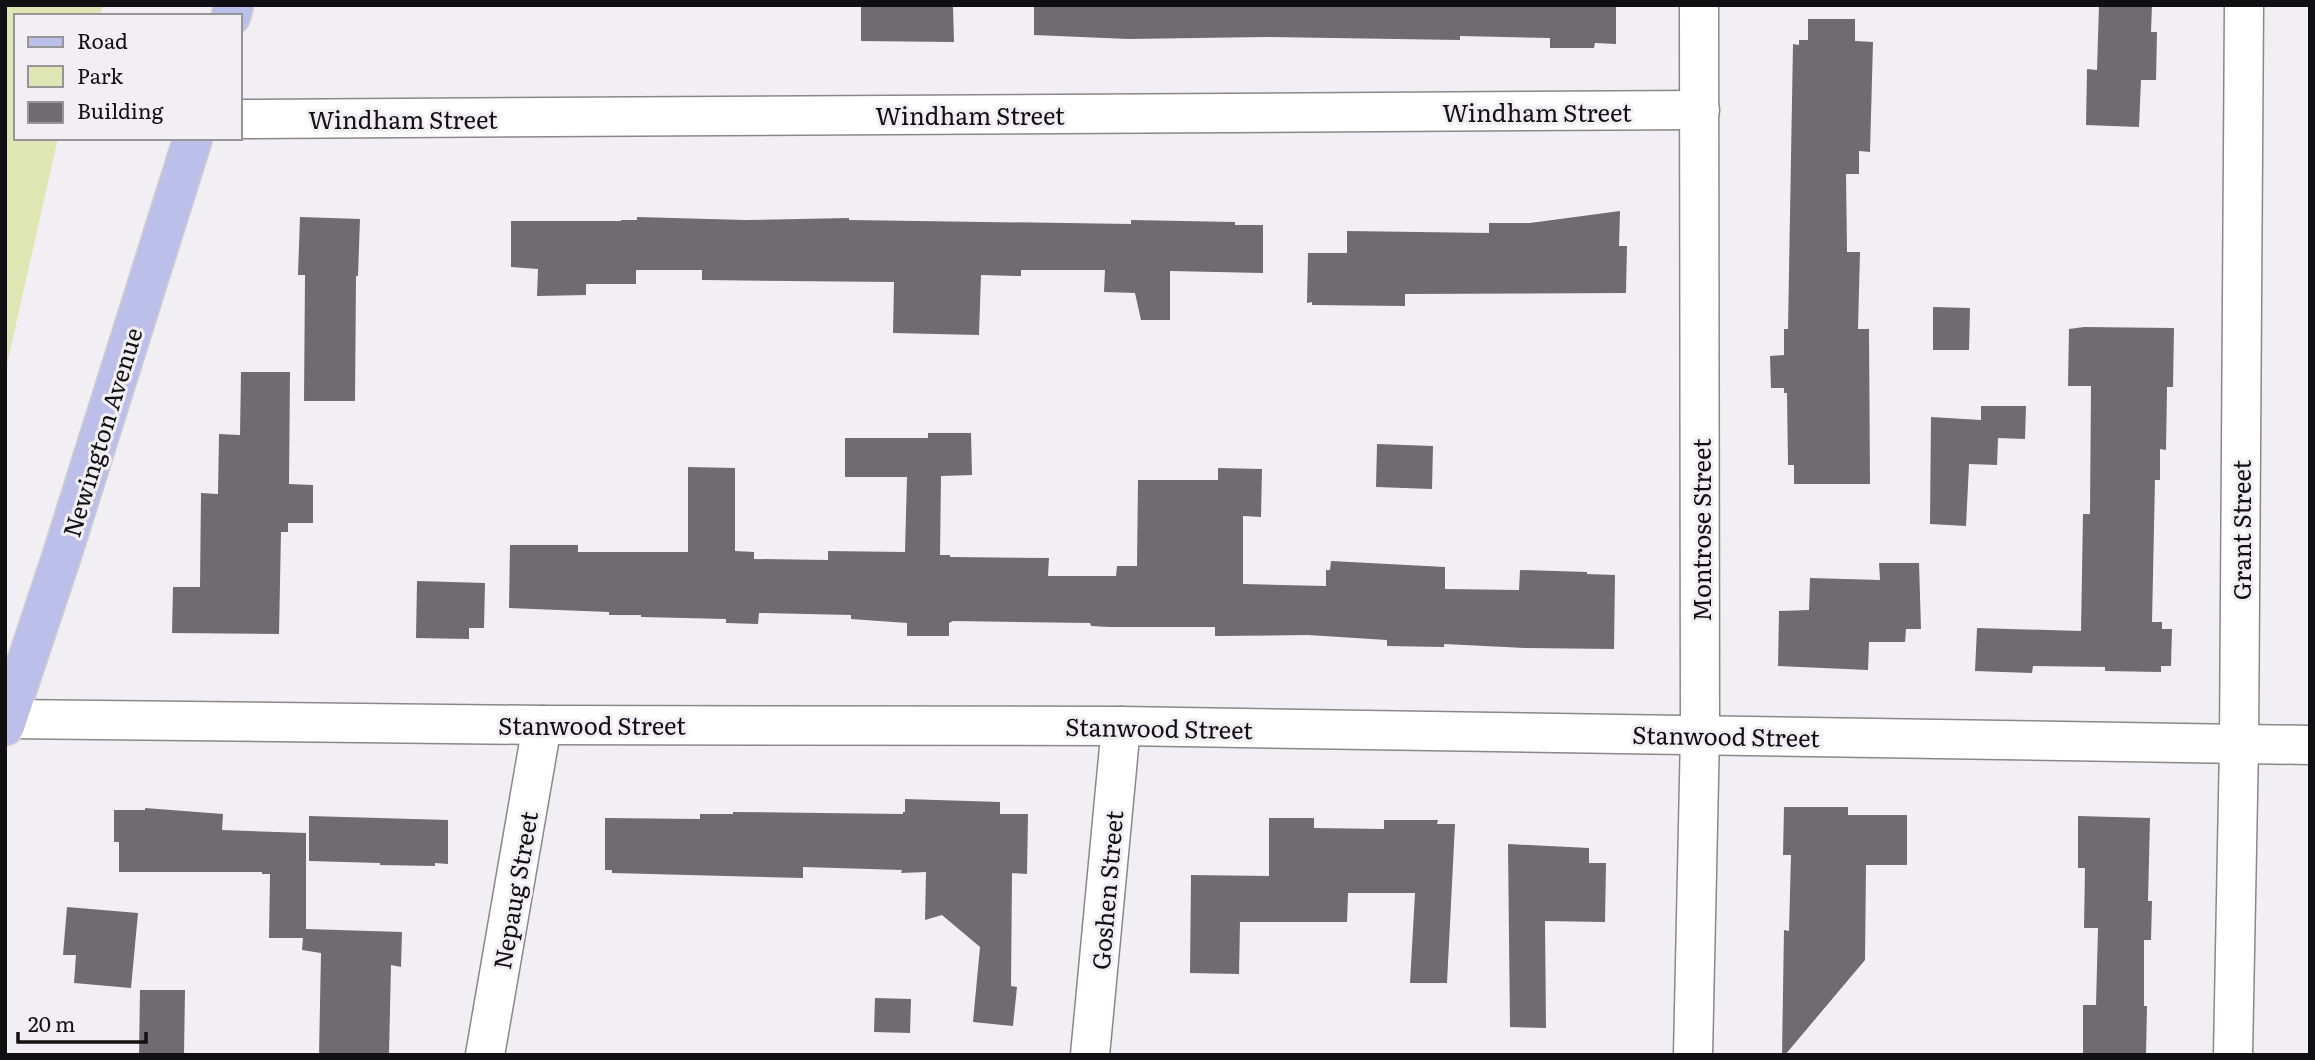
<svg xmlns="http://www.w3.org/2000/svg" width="2315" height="1060" font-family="Literata,serif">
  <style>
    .green { fill: #dee6b3 }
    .building { fill: #6e6c70 }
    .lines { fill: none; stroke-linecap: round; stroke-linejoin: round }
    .minor-casing { stroke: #89878b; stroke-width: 41 }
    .major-casing { stroke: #cfcfcf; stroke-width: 41 }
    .minor { stroke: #fff; stroke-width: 38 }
    .major { stroke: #bbbfe9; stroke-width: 38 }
    .labels { text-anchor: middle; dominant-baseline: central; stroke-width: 6; stroke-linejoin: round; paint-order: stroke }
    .street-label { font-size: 24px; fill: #100f11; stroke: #f2eff4 }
  </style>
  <rect width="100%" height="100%" fill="#f2eff4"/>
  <polygon class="green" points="5,5 103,5 100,16 16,16 16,138 58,138 5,373"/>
  <g class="building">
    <polygon points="861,5 953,5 954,42 861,41"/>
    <polygon points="1034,5 1616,5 1616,44 1595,43 1594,48 1550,48 1550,38 1460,36 1460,40 1266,37 1128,39 1034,35"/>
    <polygon points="2099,5 2152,5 2151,32 2157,32 2156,80 2141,80 2139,127 2086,125 2087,69 2097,70"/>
    <polygon points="1808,19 1855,19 1855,41 1873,42 1870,152 1859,151 1859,174 1846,174 1847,252 1860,252 1858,329 1869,329 1870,484 1794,484 1794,465 1788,465 1787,393 1784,393 1784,388 1771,388 1770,356 1784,355 1784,329 1788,329 1793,44 1799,45 1799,40 1808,40"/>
    <polygon points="1620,211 1619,246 1627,246 1626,293 1405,294 1405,306 1312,305 1312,302 1307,303 1308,253 1347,253 1347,231 1489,233 1489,223 1530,223"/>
    <polygon points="300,217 360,219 358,276 356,276 355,401 304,401 305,275 298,275"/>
    <polygon points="637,217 745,220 849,218 849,220 1131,224 1131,220 1235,222 1235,225 1263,225 1263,273 1170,271 1170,320 1141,320 1135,293 1104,292 1105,270 1021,270 1021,276 981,275 979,335 893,333 894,282 702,280 702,270 636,270 636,284 586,284 586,295 537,296 538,269 511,267 511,221 621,221 621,220 637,220"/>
    <polygon points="1933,307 1970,308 1969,350 1933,350"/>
    <polygon points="2084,327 2174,328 2173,387 2167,387 2166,450 2160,449 2160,480 2155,480 2152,622 2162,622 2162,629 2172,629 2171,666 2161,666 2161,672 2105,671 2105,667 2033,666 2032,673 1975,671 1977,628 2081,631 2083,514 2090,514 2091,386 2068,386 2069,329"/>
    <polygon points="241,372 290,372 289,484 313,485 313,523 288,523 288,532 281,532 279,634 172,633 173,587 200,587 201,493 218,494 219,434 240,435"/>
    <polygon points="1981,406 2026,406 2025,439 1998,438 1997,465 1969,464 1966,526 1930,524 1931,417 1981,420"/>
    <polygon points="928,433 971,433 972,475 941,476 940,555 950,555 950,557 1049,558 1048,576 1116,576 1117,566 1137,566 1138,480 1218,480 1218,468 1262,469 1261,517 1243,516 1243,584 1326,586 1326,570 1330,570 1331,561 1445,567 1445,589 1519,590 1520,570 1587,572 1587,574 1615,575 1614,649 1525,648 1444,644 1444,647 1387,646 1387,640 1308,635 1215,636 1215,627 1110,627 1091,626 1090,623 953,621 949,623 949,636 907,636 907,623 851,619 851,615 759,613 758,624 726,623 726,619 641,617 641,615 609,615 609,612 509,608 510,545 578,545 578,552 688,552 688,467 735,468 735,551 754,552 754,559 828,560 828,551 905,552 907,477 845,477 845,438 928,438"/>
    <polygon points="1377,444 1433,446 1432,489 1376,487"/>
    <polygon points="1879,563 1919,563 1921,629 1906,629 1905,642 1869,642 1868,670 1778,666 1779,611 1809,610 1810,578 1880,580"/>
    <polygon points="417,581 485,583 484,628 469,628 469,639 416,638"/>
    <polygon points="905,799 1000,802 1000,814 1028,814 1027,874 1012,873 1011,986 1017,987 1013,1026 973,1022 980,947 942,915 925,920 926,872 901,873 902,870 803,867 803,878 612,873 612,870 605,870 605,818 700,819 700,814 733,814 733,812 903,814 903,812 905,812"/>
    <polygon points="1784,807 1848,807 1848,815 1907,815 1907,865 1866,865 1865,960 1785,1055 1782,1055 1784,930 1789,931 1791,855 1783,855"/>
    <polygon points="145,808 223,814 222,830 306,833 306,929 402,932 401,967 391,965 389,1055 319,1055 321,953 302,950 303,938 269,938 270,874 262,874 262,872 119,872 119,842 114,842 114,810 145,810"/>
    <polygon points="309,816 448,820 448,864 435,863 435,866 380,865 380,863 309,861"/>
    <polygon points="2078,816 2150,818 2148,901 2152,901 2151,940 2144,940 2144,1006 2147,1006 2146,1055 2083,1055 2083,1005 2096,1005 2098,928 2084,928 2085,868 2078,868"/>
    <polygon points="1269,818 1314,818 1314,828 1384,829 1384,820 1438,820 1437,824 1455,824 1447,983 1410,983 1415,893 1348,893 1347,922 1240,922 1239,974 1190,973 1191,875 1269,876"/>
    <polygon points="1508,844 1589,848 1589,863 1606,863 1605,922 1545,921 1546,1028 1510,1027"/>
    <polygon points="67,907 138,913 131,988 74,983 76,955 63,955"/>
    <polygon points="140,990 185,990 184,1055 139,1055"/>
    <polygon points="875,998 911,999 910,1033 874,1032"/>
  </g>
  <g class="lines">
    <g class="minor-casing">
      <g id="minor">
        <polyline points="240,119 1700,110"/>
        <polyline points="8,719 542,725 1121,726 2310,745"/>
        <polyline points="485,1055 542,725"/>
        <polyline points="1090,1055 1121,726"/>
        <polyline points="1693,1055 1700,734 1699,5"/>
        <polyline points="2233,1055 2239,744 2244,5"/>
      </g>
    </g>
    <g class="major-casing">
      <g id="major">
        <polyline points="231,16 234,5"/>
        <polyline points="5,726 62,555 193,138"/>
      </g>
    </g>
    <use href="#minor" class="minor"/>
    <use href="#major" class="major"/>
  </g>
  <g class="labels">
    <g class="street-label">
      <text x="1537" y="111">Windham Street</text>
      <text x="970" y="114">Windham Street</text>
      <text x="403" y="118">Windham Street</text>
      <text transform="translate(101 432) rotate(-73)">Newington Avenue</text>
      <text transform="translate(1700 530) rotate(-90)">Montrose Street</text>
      <text transform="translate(2240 530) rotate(-90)">Grant Street</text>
      <text x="592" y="724">Stanwood Street</text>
      <text transform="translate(1159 727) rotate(1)">Stanwood Street</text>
      <text transform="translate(1726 735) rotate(1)">Stanwood Street</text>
      <text transform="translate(514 890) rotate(-80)">Nepaug Street</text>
      <text transform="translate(1106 890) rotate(-85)">Goshen Street</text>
    </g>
  </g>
  <rect width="2315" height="1060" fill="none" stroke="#100f11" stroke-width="14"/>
  <rect x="14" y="14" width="228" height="126" fill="#f2eff4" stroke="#989599" stroke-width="2"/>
  <rect x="28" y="37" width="35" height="10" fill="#bbbfe9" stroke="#989599" stroke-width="2"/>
  <text x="77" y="49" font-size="21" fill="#100f11">Road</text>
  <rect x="28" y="66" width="35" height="21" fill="#dee6b3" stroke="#989599" stroke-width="2"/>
  <text x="77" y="84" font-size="21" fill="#100f11">Park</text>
  <rect x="28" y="102" width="35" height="21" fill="#6e6c70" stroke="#989599" stroke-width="2"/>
  <text x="77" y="119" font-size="21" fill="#100f11">Building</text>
  <path d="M18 1032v10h128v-10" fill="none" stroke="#100f11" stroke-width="3.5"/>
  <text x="28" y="1032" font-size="21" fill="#100f11" stroke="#f2eff4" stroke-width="5" paint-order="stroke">20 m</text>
</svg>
